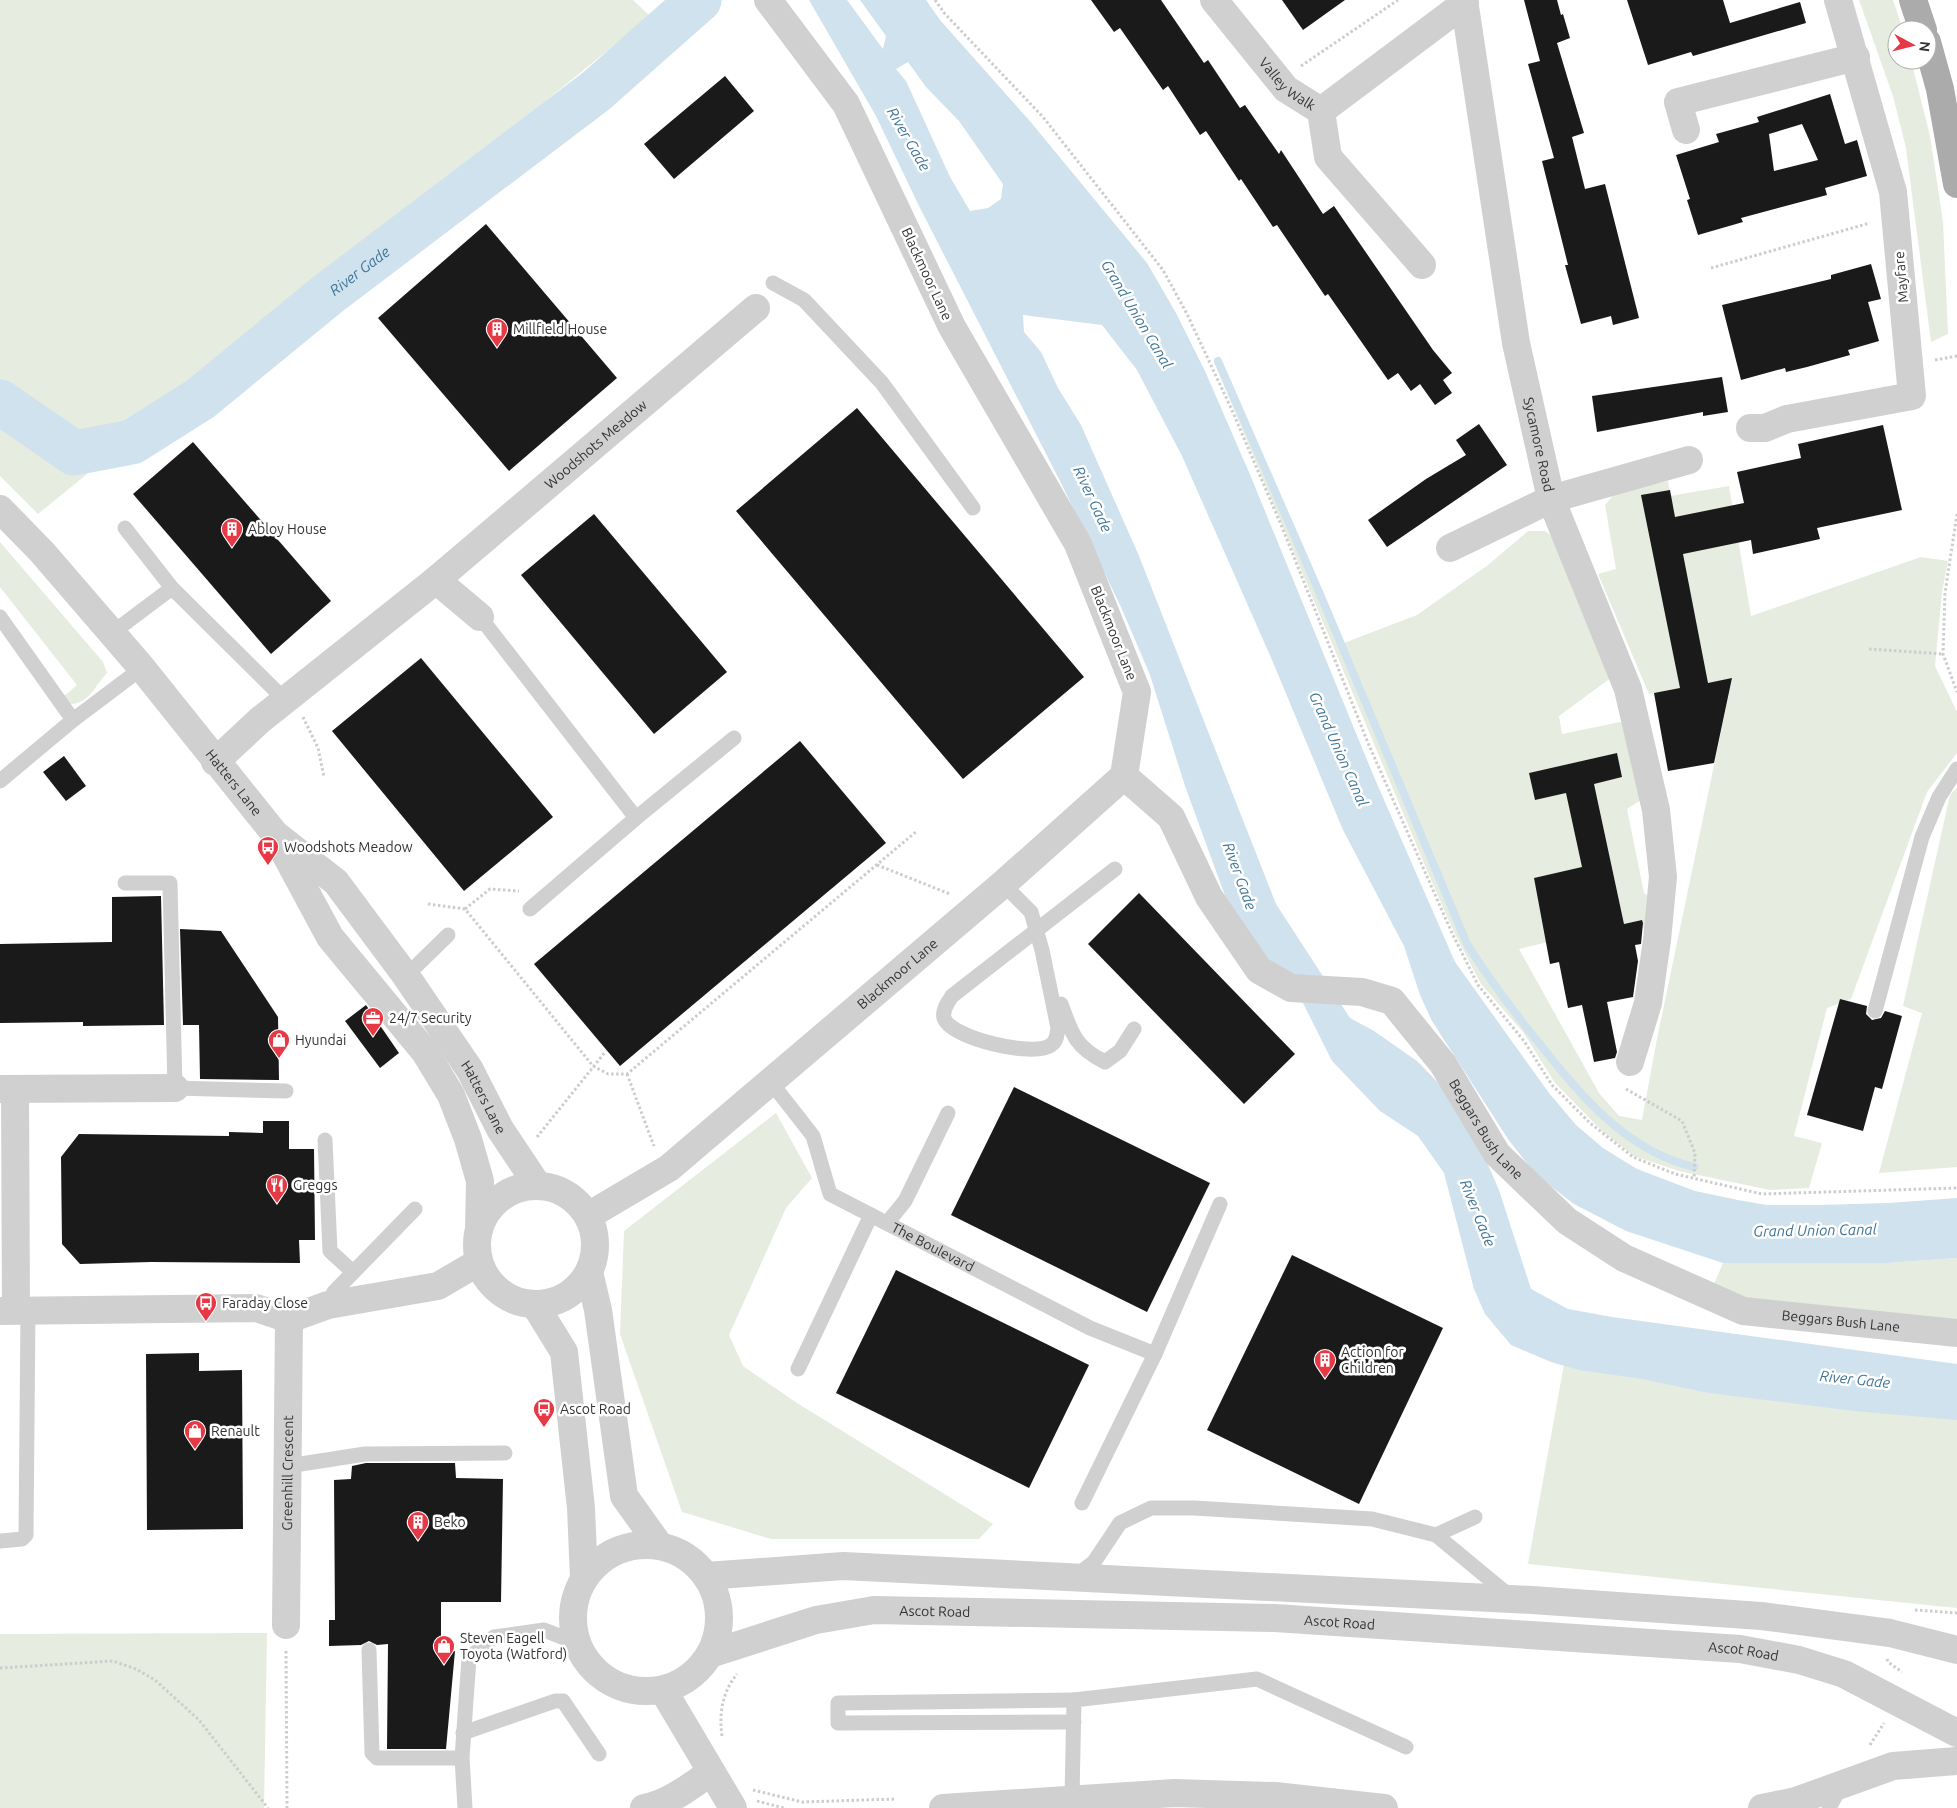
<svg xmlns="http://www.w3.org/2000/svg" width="1957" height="1808" font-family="Ubuntu,sans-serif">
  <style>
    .green { fill: #e6ecdf }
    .water { fill: #cfe2ee; fill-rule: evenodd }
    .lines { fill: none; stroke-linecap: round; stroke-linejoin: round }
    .stream { stroke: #cfe2ee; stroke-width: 8 }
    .river { stroke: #cfe2ee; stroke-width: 45 }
    .building { fill: #1a1a1a; fill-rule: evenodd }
    .path { stroke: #cdcdcd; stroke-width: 3; stroke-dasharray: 2.5 2.5; stroke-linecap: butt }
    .lane { stroke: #d0d0d0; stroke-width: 15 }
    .street { stroke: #d0d0d0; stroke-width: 28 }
    .primary { stroke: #ababab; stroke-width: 28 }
    .labels { text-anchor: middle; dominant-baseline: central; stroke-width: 5; stroke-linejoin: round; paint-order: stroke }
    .street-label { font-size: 14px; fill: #333; stroke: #fff }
    .poi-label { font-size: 14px; fill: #333; stroke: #fff; text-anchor: start }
    .water-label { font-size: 15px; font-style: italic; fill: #3f7597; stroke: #fff }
  </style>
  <rect width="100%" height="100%" fill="#fff"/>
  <g class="green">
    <polygon points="0,0 633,0 650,16 38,514 0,476"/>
    <polygon points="1859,0 1893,0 1903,30 1897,30 1897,60 1911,60 1930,136 1943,222 1948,334 1931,342 1906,148 1893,96"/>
    <polygon points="1218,361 1344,643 1417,615 1488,565 1528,531 1545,531 1553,537 1612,677 1559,716 1562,734 1620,722 1628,727 1644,798 1627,809 1644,893 1658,904 1647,943 1642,920 1624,924 1597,798 1586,785 1622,777 1617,753 1529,773 1535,800 1575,791 1569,806 1584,876 1574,869 1534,878 1542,914 1594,931 1519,949 1599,1093 1619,1116 1642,1120 1657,1039 1732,679 1649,694 1598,574 1616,569 1605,505 1616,492 1668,481 1670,496 1729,486 1751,616 1921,557 1948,561 1942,592 1935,666 1957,712 1957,753 1927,792 1851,999 1827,1008 1794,1136 1822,1143 1809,1188 1770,1190 1679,1171 1634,1156 1602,1131 1555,1083 1523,1032 1481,984 1454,932 1429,875 1214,362"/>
    <path d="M0 542 103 662 107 673C96 684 89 704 71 704L63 697 77 685 0 587Z"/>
    <polygon points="1957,788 1957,1167 1879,1173 1922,1013 1903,1006 1950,795"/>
    <polygon points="776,1113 812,1178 786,1208 729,1335 743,1366 797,1403 993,1524 979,1539 771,1539 682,1512 620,1334 624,1231"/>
    <polygon points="1957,1258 1957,1328 1746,1306 1711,1291 1723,1263 1887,1263"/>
    <polygon points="1564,1364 1957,1413 1957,1608 1528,1564"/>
    <polygon points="267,1633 264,1808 0,1808 0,1634"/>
  </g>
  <g class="water">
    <polygon points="685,0 722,0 685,32 596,91"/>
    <path d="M809 0H847L883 49 886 36 860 0H926L940 20 1029 120 1147 263 1176 313 1205 371 1251 477 1374 777 1455 962 1549 1093 1576 1125 1603 1148 1637 1169 1695 1191 1738 1200 1767 1205H1819L1889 1203 1957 1198V1258L1887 1263H1723L1626 1231 1574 1204 1536 1175 1508 1139 1432 1021 1420 995 1404 946 1343 830 1272 660 1182 456 1137 370 1102 325 1023 315 1024 332 1041 352 1058 388 1081 425 1139 556 1276 904 1350 1018 1374 1031 1417 1061 1448 1093 1476 1137 1499 1190 1531 1289 1568 1309 1612 1317 1957 1364V1420L1854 1411 1709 1393 1642 1379 1579 1370 1551 1362 1511 1345 1485 1314 1474 1289 1444 1173 1418 1136 1380 1111 1332 1061 1292 981 1279 974 1228 904 1185 786 1150 675 1121 607 1062 485 919 206 876 116ZM908 62 926 87 959 121 1003 184 1001 199 988 208 970 211 950 177 906 81 896 69Z"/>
  </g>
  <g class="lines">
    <path class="stream" d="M1218 361 1320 594 1467 944C1489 979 1513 1011 1539 1043 1580 1095 1626 1151 1694 1167"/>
    <path class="river" id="s1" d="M0 402 74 453 132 442 200 399 328 294 596 91 699 0"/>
  </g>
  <g class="building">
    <polygon points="1091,0 1161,0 1204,63 1208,60 1240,108 1245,105 1279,154 1281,150 1323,214 1334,206 1433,350 1452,373 1443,380 1452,393 1435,405 1420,384 1411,391 1398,373 1388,380 1328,294 1325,296 1277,225 1273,227 1241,179 1239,181 1206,131 1200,135 1168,86 1163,90 1120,28 1114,32"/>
    <polygon points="1282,0 1345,0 1303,30"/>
    <polygon points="1524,0 1557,0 1561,15 1563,14 1570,38 1557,43 1584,133 1572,137 1585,189 1605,184 1639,318 1613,325 1611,316 1581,324 1565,265 1568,265 1542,161 1554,158 1528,64 1540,61"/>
    <polygon points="1627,0 1723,0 1730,23 1800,2 1806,23 1693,56 1691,52 1648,65"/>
    <polygon points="725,76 754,111 674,179 644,144"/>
    <path d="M1830 94 1845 144 1857 140 1867 176 1825 188 1827 195 1741 218 1743 222 1698 235 1687 200 1690 199 1676 155 1719 142 1716 134 1759 122 1757 117ZM1802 124 1818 160 1774 171 1769 134Z"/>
    <polygon points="486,224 617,378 509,471 378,318"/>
    <polygon points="1871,264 1881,299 1868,302 1879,341 1848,350 1850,355 1807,367 1786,372 1785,368 1741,380 1722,305 1831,279 1831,275"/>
    <polygon points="1722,377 1728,412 1703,416 1703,412 1597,432 1592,396"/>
    <polygon points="857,408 1084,677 963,779 736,511"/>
    <polygon points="1479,424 1507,465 1387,547 1368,520 1426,479 1466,455 1456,440"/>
    <polygon points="1883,425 1902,510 1817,528 1820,539 1753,554 1751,540 1683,554 1708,683 1732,678 1714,763 1668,771 1654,693 1680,688 1641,495 1670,490 1675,517 1744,503 1737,472 1801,458 1798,444"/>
    <polygon points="193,442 331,601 271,654 133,494"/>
    <polygon points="594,514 727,672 654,734 521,575"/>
    <polygon points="421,658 553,817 464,891 332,731"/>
    <polygon points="800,741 886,843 620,1066 534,964"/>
    <polygon points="1617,753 1622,777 1594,784 1624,924 1642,920 1643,923 1641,944 1635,945 1638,961 1633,997 1607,1002 1617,1052 1615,1058 1594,1062 1582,1005 1568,1008 1559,962 1550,964 1534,878 1582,867 1566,793 1535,800 1529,773"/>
    <polygon points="64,756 86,786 66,801 43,772"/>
    <polygon points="1139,893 1295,1054 1244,1104 1088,944"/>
    <polygon points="161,896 164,1025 83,1026 83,1022 0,1023 0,944 112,942 112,897"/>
    <polygon points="180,929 221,931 278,1017 279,1080 200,1079 199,1025 183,1025"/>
    <polygon points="1840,999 1867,1006 1866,1014 1872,1020 1881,1018 1885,1011 1902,1016 1882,1089 1875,1087 1863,1131 1807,1115"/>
    <polygon points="366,1005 399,1053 380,1068 345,1021"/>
    <polygon points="1014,1087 1210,1183 1147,1312 951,1215"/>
    <polygon points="263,1121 289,1121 289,1149 314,1149 315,1240 299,1240 300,1263 151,1262 80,1264 62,1244 61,1157 79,1134 229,1136 229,1132 263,1133"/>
    <polygon points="1292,1255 1443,1328 1359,1504 1207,1430"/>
    <polygon points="896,1270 1089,1365 1029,1488 836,1393"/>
    <polygon points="199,1353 199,1371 242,1370 243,1529 147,1530 146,1354"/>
    <polygon points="366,1463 455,1463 456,1478 503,1479 501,1602 441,1602 441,1655 455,1651 446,1749 387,1749 388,1644 377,1645 369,1641 361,1645 329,1646 329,1620 335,1620 334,1480 351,1479 352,1466"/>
  </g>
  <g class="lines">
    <g class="path">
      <polyline points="935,0 945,14 1043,117 1163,270 1187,314 1231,408 1282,527 1368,743 1452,933 1478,985 1524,1041 1552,1085 1590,1123 1633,1157 1675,1174 1762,1194 1957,1188"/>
      <polyline points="1301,66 1398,0"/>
      <polyline points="1711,268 1870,223"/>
      <polyline points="1935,360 1957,356"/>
      <polyline points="1957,514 1945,593 1943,654 1957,692"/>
      <polyline points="1869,649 1943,654"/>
      <polyline points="303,717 318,748 324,777"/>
      <polyline points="877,865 950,894"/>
      <polyline points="428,904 465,909 593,1066 608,1074 627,1074 917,831"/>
      <polyline points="465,909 490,889 519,891"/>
      <polyline points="627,1074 654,1146"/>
      <polyline points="1626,1089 1682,1121 1695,1153 1694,1178"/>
      <polyline points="537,1137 606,1051"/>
      <polyline points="1915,1610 1957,1613"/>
      <polyline points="286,1651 287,1808"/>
      <polyline points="1887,1659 1888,1662 1902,1672"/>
      <polyline points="0,1668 113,1661 136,1669 155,1680 199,1720 268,1808"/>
      <path d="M722 1736C719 1713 722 1693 737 1674"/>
      <polyline points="1870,1745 1884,1723"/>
      <polyline points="753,1790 802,1802 896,1799"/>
      <polyline points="757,1801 784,1808"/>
    </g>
    <g class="lane">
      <polyline points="773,283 804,300 882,383 973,508"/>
      <polyline points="125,528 172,588"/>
      <polyline points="0,617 73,720"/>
      <polyline points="480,617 636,818 734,738"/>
      <polyline points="112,633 172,588 285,700"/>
      <polyline points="0,781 73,720 142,668"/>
      <polyline points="125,883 170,883 175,1088 286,1091"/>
      <path d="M1003 884 1031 912 1042 950 1058 1028C1057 1035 1057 1041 1051 1045 1034 1058 950 1038 944 1018 942 1010 948 1002 952 996L1115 869"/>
      <polyline points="530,909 636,818"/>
      <polyline points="406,976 448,935"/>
      <path d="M1061 1004C1072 1034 1075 1047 1105 1062L1120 1051 1134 1029"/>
      <polyline points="1875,1011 1922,837 1939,797 1957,769"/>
      <path id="s2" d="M770 1081 813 1136 830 1194 1090 1328 1155 1354"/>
      <polyline points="325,1140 330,1251 353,1272"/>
      <polyline points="887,1223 905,1201 948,1113"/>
      <polyline points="328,1305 334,1292 415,1209"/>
      <polyline points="798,1369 871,1215"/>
      <polyline points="288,1466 365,1454 505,1453"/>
      <polyline points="1082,1503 1155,1354 1220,1204"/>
      <polyline points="1436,1535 1475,1517"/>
      <polyline points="0,1541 22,1539 26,1535 28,1310"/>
      <polyline points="1076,1576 1094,1562 1120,1523 1151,1508 1194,1508 1372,1519 1436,1535 1511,1597"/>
      <polyline points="369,1650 372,1753 377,1758 462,1758"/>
      <polyline points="1074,1722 838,1723 838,1703 1074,1700"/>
      <polyline points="463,1733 555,1701 563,1701 599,1754"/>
      <polyline points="1072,1798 1074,1700 1257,1679 1406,1747"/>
      <polyline points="465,1808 462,1758 469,1658 494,1637 544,1630 577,1643"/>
      <polyline points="1829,1808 1841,1786"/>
    </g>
    <g class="street">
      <path id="s3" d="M1214 0 1286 89 1321 111 1328 157 1422 265"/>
      <path id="s4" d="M1464 0 1516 343 1551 499 1628 689 1656 810 1663 877 1657 940 1648 1003 1630 1062"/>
      <polyline points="1321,111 1465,3"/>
      <polyline points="1686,130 1678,102 1856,57"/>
      <polyline points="1750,428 1765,428 1787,419 1912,396 1893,192 1838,0"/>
      <path id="s5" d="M0 509 42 552 142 668 275 834 336 882 406 976 470 1070 500 1129 538 1186"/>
      <polyline points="1450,548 1551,499 1689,460"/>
      <polyline points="436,580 480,617"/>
      <path id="s6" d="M215 762 260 720 436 580 756 308"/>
      <path id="s7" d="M1124 776 1171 817 1209 897 1259 970 1291 988 1362 992 1392 1001 1443 1064 1497 1154 1567 1221 1624 1258 1743 1311 1957 1333"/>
      <polyline points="280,844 330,937 425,1052 451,1095 468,1139 480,1181 479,1229"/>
      <polyline points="0,1089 175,1088"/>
      <polyline points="15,1089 16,1310"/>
      <circle cx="536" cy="1245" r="59"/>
      <path id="s8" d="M588 1216 669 1168 1003 884 1124 776 1137 692 1078 544 952 327 846 104 768 0"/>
      <polyline points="589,1272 598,1310 624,1496 659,1545"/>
      <polyline points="535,1305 564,1352 581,1508 584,1578"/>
      <polyline points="0,1311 256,1308 289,1319 328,1305 438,1286 479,1262"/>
      <circle cx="646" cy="1618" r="73"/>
      <polyline points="706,1576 843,1566 1532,1600 1761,1616 1890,1633 1957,1650"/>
      <path id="s9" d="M286 1625 289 1319"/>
      <path id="s10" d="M710 1654 816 1620 874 1610 1275 1618 1740 1649 1799 1660 1844 1674 1957 1733"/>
      <polyline points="663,1690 733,1808"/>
      <path d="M644 1808C668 1804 691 1786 711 1772"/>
      <polyline points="943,1808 1174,1793 1275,1796 1384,1808"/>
      <polyline points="1762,1808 1796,1801 1893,1766 1957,1761"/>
    </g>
    <g class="primary">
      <polyline points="1913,0 1923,30"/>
      <polyline points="1927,42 1940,89 1957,184"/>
    </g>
  </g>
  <defs>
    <g id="building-pin" transform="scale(1.125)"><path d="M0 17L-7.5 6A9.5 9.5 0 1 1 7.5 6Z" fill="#e63946" stroke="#fff"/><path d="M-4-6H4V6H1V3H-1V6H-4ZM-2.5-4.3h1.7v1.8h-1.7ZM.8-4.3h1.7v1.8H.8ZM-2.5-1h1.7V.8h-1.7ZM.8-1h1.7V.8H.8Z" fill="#fff"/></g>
    <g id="bus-pin" transform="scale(1.125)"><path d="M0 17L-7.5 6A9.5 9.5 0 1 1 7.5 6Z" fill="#e63946" stroke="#fff"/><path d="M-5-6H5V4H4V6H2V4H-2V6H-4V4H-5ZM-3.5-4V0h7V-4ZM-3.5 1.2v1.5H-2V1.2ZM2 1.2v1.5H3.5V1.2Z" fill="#fff"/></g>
    <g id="office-pin" transform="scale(1.125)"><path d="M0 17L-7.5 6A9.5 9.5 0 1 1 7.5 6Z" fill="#e63946" stroke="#fff"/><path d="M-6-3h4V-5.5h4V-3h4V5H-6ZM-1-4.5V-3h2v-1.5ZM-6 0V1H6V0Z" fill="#fff"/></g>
    <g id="shop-pin" transform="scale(1.125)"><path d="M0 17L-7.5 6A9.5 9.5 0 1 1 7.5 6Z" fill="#e63946" stroke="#fff"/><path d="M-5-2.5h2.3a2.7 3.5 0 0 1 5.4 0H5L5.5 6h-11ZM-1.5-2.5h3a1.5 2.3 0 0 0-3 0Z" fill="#fff"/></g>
    <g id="restaurant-pin" transform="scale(1.125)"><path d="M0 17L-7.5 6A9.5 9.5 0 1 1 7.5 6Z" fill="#e63946" stroke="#fff"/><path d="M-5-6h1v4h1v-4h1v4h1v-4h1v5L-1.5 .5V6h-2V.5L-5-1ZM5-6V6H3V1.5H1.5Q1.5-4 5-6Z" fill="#fff"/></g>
  </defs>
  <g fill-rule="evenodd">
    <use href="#building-pin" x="497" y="329"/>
    <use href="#building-pin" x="232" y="529"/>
    <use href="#bus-pin" x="268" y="847"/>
    <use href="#office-pin" x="373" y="1018"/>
    <use href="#shop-pin" x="279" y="1040"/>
    <use href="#restaurant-pin" x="277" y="1185"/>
    <use href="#bus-pin" x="206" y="1303"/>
    <use href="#building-pin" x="1325" y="1360"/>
    <use href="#bus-pin" x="544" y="1409"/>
    <use href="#shop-pin" x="195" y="1431"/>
    <use href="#building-pin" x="418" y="1522"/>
    <use href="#shop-pin" x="444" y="1646"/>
  </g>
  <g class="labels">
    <g class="street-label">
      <text stroke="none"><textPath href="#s3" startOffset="112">Valley Walk</textPath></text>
      <text transform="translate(927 274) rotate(65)">Blackmoor Lane</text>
      <text transform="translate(1901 277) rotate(-95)">Mayfare</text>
      <text stroke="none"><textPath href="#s6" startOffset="496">Woodshots Meadow</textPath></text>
      <text stroke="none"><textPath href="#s4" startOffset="451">Sycamore Road</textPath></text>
      <text transform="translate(1114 633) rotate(68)">Blackmoor Lane</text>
      <text stroke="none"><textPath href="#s5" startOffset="360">Hatters Lane</textPath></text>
      <text stroke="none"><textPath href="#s8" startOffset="394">Blackmoor Lane</textPath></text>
      <text stroke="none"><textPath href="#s5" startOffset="765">Hatters Lane</textPath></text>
      <text stroke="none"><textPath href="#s7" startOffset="538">Beggars Bush Lane</textPath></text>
      <text stroke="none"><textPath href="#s2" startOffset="246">The Boulevard</textPath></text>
      <text stroke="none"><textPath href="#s7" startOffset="958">Beggars Bush Lane</textPath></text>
      <text stroke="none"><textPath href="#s9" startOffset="152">Greenhill Crescent</textPath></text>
      <text stroke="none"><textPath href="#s10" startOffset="231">Ascot Road</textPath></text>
      <text stroke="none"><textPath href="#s10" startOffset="636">Ascot Road</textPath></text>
      <text stroke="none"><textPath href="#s10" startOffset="1041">Ascot Road</textPath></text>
    </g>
    <g class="poi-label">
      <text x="513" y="329">Millfield House</text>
      <text x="248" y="529">Abloy House</text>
      <text x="284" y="847">Woodshots Meadow</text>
      <text x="389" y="1018">24/7 Security</text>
      <text x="295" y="1040">Hyundai</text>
      <text x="293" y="1185">Greggs</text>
      <text x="222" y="1303">Faraday Close</text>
      <text x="1341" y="1352">Action for<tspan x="1341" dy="16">Children</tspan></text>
      <text x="560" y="1409">Ascot Road</text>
      <text x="211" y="1431">Renault</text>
      <text x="434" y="1522">Beko</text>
      <text x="460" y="1638">Steven Eagell<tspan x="460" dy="16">Toyota (Watford)</tspan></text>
    </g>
    <g class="water-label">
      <text transform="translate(909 139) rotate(60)">River Gade</text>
      <text stroke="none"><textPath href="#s1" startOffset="434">River Gade</textPath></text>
      <text transform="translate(1137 314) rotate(59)">Grand Union Canal</text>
      <text transform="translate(1093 499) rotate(65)">River Gade</text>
      <text transform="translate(1339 749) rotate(66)">Grand Union Canal</text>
      <text transform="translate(1240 876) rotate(70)">River Gade</text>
      <text transform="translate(1478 1213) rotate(68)">River Gade</text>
      <text transform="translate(1815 1230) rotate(-1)">Grand Union Canal</text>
      <text transform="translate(1855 1379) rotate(6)">River Gade</text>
    </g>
  </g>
  <g transform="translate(1912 45) rotate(97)"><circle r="24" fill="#ffffff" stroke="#adadad"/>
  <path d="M0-4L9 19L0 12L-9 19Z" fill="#e63946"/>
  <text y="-8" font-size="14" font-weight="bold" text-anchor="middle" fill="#333333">N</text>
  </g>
</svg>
